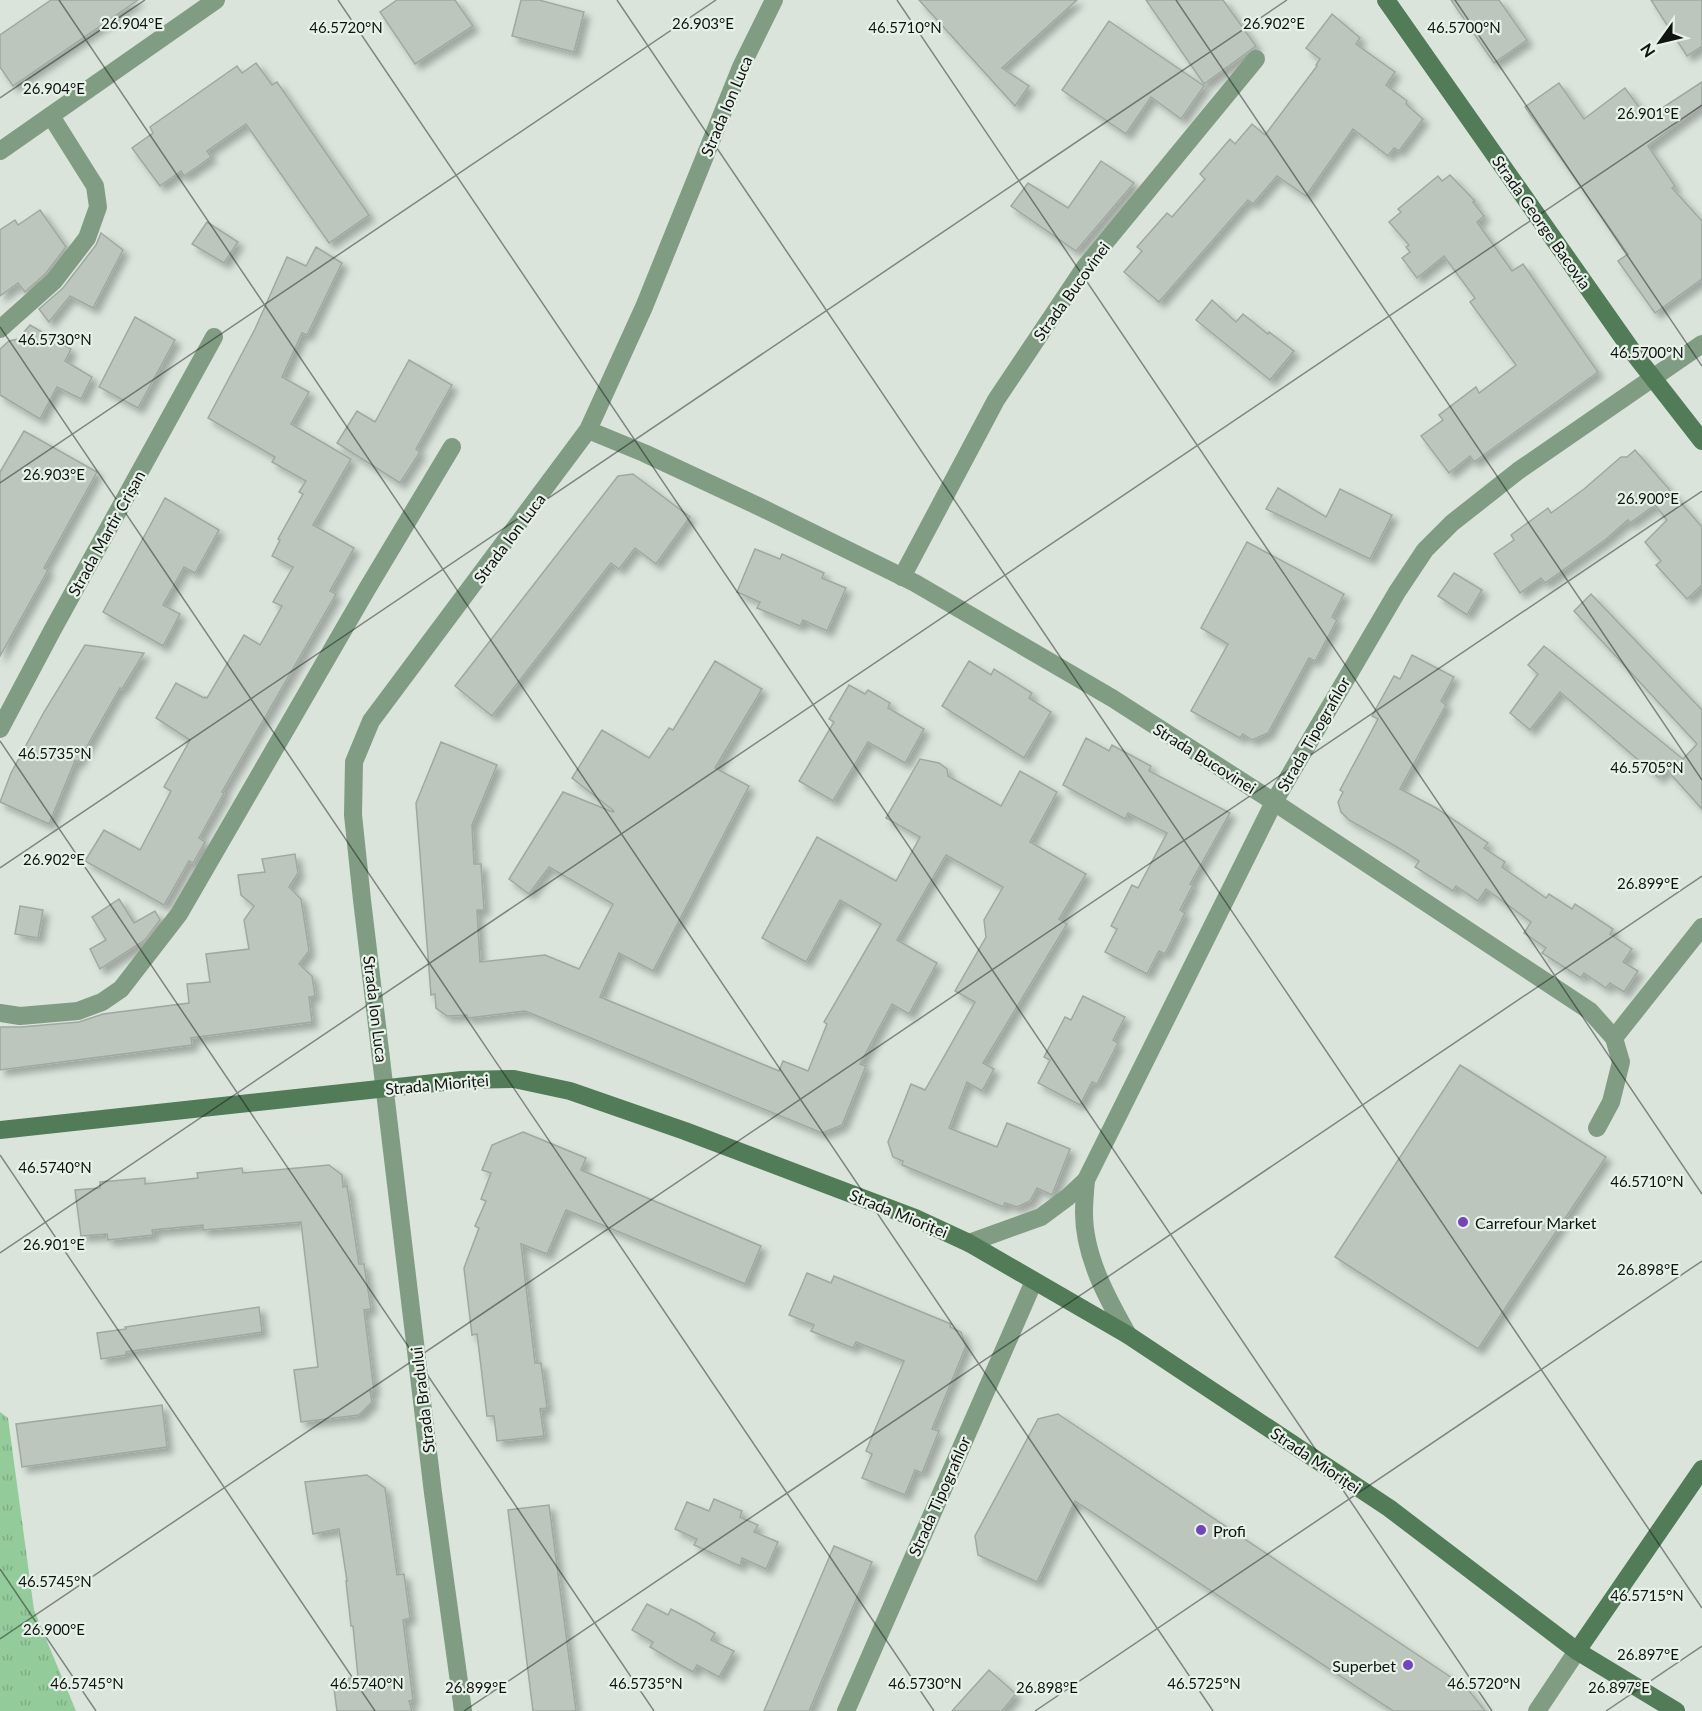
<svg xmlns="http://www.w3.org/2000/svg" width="1702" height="1711" font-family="Lato,sans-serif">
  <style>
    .grass { fill: url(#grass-tufts) }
    .building { fill: #bcc6bd; stroke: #a0a9a0; stroke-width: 1.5; filter: url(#shadow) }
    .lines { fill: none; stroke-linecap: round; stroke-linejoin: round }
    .street { stroke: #809d84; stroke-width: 18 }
    .secondary { stroke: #517c57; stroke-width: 18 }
    .ticks { fill: none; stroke: #101411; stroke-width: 1.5; stroke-opacity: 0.45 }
    .poi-dot { fill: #7444bc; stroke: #e7f1e8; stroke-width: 2 }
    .labels { text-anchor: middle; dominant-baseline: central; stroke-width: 4.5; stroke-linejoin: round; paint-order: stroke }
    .street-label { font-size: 16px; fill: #101411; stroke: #e7f1e8 }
    .poi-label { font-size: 16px; fill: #101411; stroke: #e7f1e8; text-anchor: start }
    .ticks-label { font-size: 15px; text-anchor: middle; fill: #101411; stroke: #e7f1e8; stroke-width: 4.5; stroke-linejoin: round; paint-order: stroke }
  </style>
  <defs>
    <pattern id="grass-tufts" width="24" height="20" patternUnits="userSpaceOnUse" patternTransform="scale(1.5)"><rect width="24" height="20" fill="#94cb9b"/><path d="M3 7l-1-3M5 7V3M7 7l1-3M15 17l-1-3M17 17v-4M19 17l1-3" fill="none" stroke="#7fad84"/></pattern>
    <filter id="shadow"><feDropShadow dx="5.5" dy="5.5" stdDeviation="3" flood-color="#0004"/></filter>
  </defs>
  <rect width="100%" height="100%" fill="#dae4db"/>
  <polygon class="grass" points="0,1412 8,1418 34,1610 76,1711 0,1711"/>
  <g class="building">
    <polygon points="51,0 138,0 13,86 0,67 0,35"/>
    <polygon points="397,0 455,0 473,26 415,64 380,12"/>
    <polygon points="521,0 539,0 584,12 574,52 512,36"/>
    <polygon points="919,0 1077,0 1002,68 1029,86 1015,106"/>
    <polygon points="1146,0 1223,0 1256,46 1204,84"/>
    <polygon points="1451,0 1499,0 1527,40 1494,63"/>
    <polygon points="1651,0 1702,0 1702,46 1687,56"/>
    <polygon points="1332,14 1360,38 1356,44 1395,72 1386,85 1407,101 1406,104 1423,119 1399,151 1394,148 1388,156 1353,129 1306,196 1277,176 1253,204 1248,200 1159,302 1124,272 1142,251 1137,247 1167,213 1172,217 1205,179 1200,174 1230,139 1235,144 1252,124 1265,135 1317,66 1316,65 1320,59 1306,48"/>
    <polygon points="1109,21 1204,86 1181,119 1151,97 1126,134 1062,90"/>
    <polygon points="256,63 272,85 277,82 369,215 329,243 246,124 207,151 211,157 184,176 181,171 160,186 132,148 153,133 150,127 237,66 242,73"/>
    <polygon points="1702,82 1702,105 1648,146 1675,186 1672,188 1702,221 1702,279 1655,313 1618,261 1628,254 1525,107 1559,83 1584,119 1625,88 1647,118"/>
    <polygon points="1101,161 1134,183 1076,251 1011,206 1028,183 1068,208"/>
    <polygon points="1450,175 1475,201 1473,202 1484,216 1477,222 1512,271 1523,264 1598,372 1474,462 1470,456 1449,473 1421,436 1443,420 1439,415 1476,387 1479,393 1516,365 1470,302 1475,298 1444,256 1417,278 1402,258 1410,252 1406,247 1409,245 1389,222 1401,212 1398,209 1438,176 1442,181"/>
    <polygon points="40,210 66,247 46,273 25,292 18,283 0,296 0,230 15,220 18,225"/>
    <polygon points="207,222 238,242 224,263 192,244"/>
    <polygon points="101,233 123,250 93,308 70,296 49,322 39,309 63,288 96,245"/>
    <polygon points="316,247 342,263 307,335 302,333 282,377 309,392 291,424 351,459 313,525 354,548 330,591 336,594 222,792 224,793 199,838 205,842 193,863 189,861 164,905 85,861 104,830 140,850 171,791 164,787 190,740 156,718 176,683 204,698 205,697 207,698 244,635 260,645 282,606 273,602 293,567 272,556 280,540 278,539 303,494 299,492 306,481 272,462 275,457 208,418 255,329 287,257 306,266"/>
    <polygon points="1212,300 1236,322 1243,314 1268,334 1269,332 1294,351 1270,380 1196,320"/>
    <polygon points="135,317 175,340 138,408 99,387"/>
    <polygon points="30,325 71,349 65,361 92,377 81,399 57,387 40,419 0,395 0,349 9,341 18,339"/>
    <polygon points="409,360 452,385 416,449 420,452 400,483 337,443 357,411 375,422"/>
    <polygon points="24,431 97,472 44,568 48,570 0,656 0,472"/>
    <polygon points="1635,450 1702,527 1702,585 1687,599 1656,565 1661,561 1645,542 1667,520 1655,505 1630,523 1628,520 1605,540 1545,583 1541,578 1520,593 1494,554 1514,540 1511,535 1548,508 1551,513 1584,489 1621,457 1627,457"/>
    <polygon points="633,474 690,517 656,564 635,548 619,569 611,563 492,716 455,686 618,476"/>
    <polygon points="1278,488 1326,517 1340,489 1392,515 1370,559 1266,509"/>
    <polygon points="165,498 219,530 195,573 184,567 163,605 180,614 163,646 103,612"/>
    <polygon points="1247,542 1344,594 1332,617 1337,620 1315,661 1309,658 1268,733 1252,740 1243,734 1240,738 1191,711 1228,644 1201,628"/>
    <polygon points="755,549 780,559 782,554 824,573 822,578 846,588 827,631 803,620 800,626 757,608 760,602 737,592"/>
    <polygon points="1454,573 1482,590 1467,615 1438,596"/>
    <polygon points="1591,594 1702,710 1702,809 1666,769 1659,778 1560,692 1530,730 1510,713 1538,674 1528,665 1544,646 1683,759 1697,744 1574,611"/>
    <polygon points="85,645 144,653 122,689 120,688 78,762 75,761 49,824 0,802 11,773 44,712"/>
    <polygon points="1412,655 1454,677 1441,701 1446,705 1400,789 1436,808 1488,843 1484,848 1505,862 1502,867 1546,898 1549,894 1572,909 1575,904 1613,929 1610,934 1632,949 1623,962 1638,971 1624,992 1610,983 1606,988 1584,973 1581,978 1542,953 1546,948 1524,933 1531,922 1486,889 1478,901 1456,886 1453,891 1415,867 1419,861 1397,847 1349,820 1341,812 1338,802 1343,792 1340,790 1378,719 1372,716 1394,676 1400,679"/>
    <polygon points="715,661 762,689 715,768 749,786 653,971 619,953 600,997 779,1071 783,1061 808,1071 827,1024 824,1022 881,924 840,900 806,962 762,938 817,837 896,881 920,837 886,818 920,759 939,763 947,769 948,776 1001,806 1020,771 1057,792 1030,842 1086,874 1059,919 1067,924 983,1063 994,1069 982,1091 967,1082 949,1128 997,1147 1007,1123 1070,1149 1052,1195 1037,1188 1030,1201 1017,1207 1005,1203 1003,1207 902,1165 903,1161 893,1157 888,1142 911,1084 925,1090 975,1002 955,991 986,937 984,920 1003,887 946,855 897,940 937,963 909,1014 892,1004 860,1064 866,1066 842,1125 822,1133 525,1011 468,1018 467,1015 447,1016 436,1008 435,994 431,995 416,803 441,742 497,765 472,825 474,864 481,864 484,910 477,910 480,962 545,955 579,969 613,904 549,867 529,894 509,879 563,792 613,812 614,811 572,778 602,730 649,758 669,728 673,730"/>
    <polygon points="969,661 991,675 994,669 1032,693 1029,698 1051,712 1024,758 942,706"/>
    <polygon points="849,685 865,694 868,690 890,703 888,708 924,729 905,763 868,742 833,801 799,781 834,722 829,719"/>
    <polygon points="1086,738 1109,751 1112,745 1151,766 1149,771 1230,813 1190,884 1193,885 1180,910 1185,913 1165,954 1159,951 1147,974 1105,952 1117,929 1111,926 1132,885 1138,888 1167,833 1128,813 1125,819 1063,785"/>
    <polygon points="295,854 298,873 289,887 301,899 309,951 299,964 312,976 315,996 309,997 312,1022 191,1038 192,1045 0,1070 0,1027 21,1027 79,1022 103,1014 189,1003 187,984 210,982 206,954 249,949 244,920 254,906 241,895 238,875 265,872 262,859"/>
    <polygon points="119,899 134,923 155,911 160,920 145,940 100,969 90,949 106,940 92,917"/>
    <polygon points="20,906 43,910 38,938 15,934"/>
    <polygon points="1083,996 1125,1017 1113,1040 1118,1043 1097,1084 1092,1082 1080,1105 1038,1083 1050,1060 1044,1057 1065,1017 1071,1020"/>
    <polygon points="1460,1065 1606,1157 1478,1349 1335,1257"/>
    <polygon points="523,1132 586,1158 581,1170 761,1246 745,1284 566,1210 547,1254 521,1244 535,1363 541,1363 547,1408 540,1409 544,1436 497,1441 494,1416 487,1416 477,1334 472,1335 464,1268 479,1228 475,1226 486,1201 481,1199 491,1173 482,1170 492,1145"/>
    <polygon points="329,1165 342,1175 343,1187 347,1186 359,1264 364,1264 371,1309 364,1310 374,1391 370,1391 372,1402 359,1415 301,1422 294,1370 318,1367 301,1222 203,1230 203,1225 152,1230 153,1235 108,1240 107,1234 81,1236 75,1190 100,1188 100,1182 145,1178 145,1184 198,1178 197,1173 242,1168 243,1173"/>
    <polygon points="807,1273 831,1283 834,1276 951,1324 950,1327 961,1332 966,1346 932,1429 939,1431 922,1473 915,1470 905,1495 862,1478 872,1454 866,1451 904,1361 856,1342 853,1348 811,1331 814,1325 789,1315"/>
    <polygon points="259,1307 262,1332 126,1352 126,1355 101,1359 97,1333 126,1329 125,1327"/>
    <polygon points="162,1405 167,1447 22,1467 16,1424"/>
    <polygon points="1058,1414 1467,1688 1485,1711 1393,1711 1075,1501 1037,1582 978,1555 975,1536 1038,1419"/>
    <polygon points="367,1475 385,1488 397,1575 404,1574 410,1618 403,1620 413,1700 409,1701 412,1711 337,1711 333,1681 358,1677 353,1626 351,1626 346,1581 347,1581 339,1529 313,1534 305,1482"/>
    <polygon points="714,1499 742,1511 740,1517 758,1525 754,1532 778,1542 766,1569 742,1558 740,1566 694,1545 697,1539 675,1529 687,1502 709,1511"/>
    <polygon points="549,1505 576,1711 533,1711 508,1510"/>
    <polygon points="834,1546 872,1562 809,1711 764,1711"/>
    <polygon points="647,1604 668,1615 671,1609 698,1623 715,1633 711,1640 734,1651 719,1677 697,1665 693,1672 677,1663 650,1647 653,1642 632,1630"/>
    <polygon points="989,1670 1016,1694 1002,1711 952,1711"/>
  </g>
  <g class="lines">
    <g class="street">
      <polyline points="0,151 216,0"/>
      <polyline points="0,329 54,281 87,238 98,207 95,186 51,116"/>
      <polyline points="588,430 644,453 760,507 915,583 1112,698 1274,802 1590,1011 1614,1038 1621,1062 1611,1102 1597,1128"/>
      <polyline points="902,577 996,400 1085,267 1256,59"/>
      <polyline points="0,729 53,629 214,337"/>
      <polyline points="0,1013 20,1016 78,1011 102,1002 121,989 179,914 367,589 452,447"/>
      <polyline points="1614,1038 1702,927"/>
      <path d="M1086 1180C1085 1191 1084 1202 1084 1213 1084 1256 1107 1298 1128 1335"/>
      <polyline points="969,1243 1041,1217 1068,1197 1086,1180 1274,802 1397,592 1425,550 1452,523 1518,471 1702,344"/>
      <polyline points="463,1711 433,1493 362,900 353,815 354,762 371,721 588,430 644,307 741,67 774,0"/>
      <polyline points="846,1711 1034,1281"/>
      <polyline points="1537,1711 1577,1651"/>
    </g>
    <g class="secondary">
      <polyline points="1386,0 1635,355 1702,441"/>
      <polyline points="0,1130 462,1080 514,1079 570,1091 685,1131 915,1218 969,1243 1128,1335 1389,1508 1577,1651 1676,1711"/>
      <polyline points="1577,1651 1702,1469"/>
    </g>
  </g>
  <path class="ticks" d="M59 0 1213 1711M338 0 1492 1711M617 0 1702 1608M897 0 1702 1194M1176 0 1702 780M1455 0 1702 366M0 98 145 0M0 327 934 1711M0 483 716 0M0 741 654 1711M0 868 1287 0M0 1155 375 1711M0 1253 1702 105M0 1569 96 1711M0 1639 1702 491M464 1711 1702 876M1035 1711 1702 1261M1606 1711 1702 1646"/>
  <g class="poi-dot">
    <circle cx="1463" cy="1222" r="6"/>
    <circle cx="1201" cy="1530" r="6"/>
    <circle cx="1408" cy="1665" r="6"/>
  </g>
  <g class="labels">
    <g class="street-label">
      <text transform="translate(726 106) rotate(-67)">Strada Ion Luca</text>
      <text transform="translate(1542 222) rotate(55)">Strada George Bacovia</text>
      <text transform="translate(1071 291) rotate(-54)">Strada Bucovinei</text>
      <text transform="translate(106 533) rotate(-61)">Strada Martir Crișan</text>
      <text transform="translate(509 538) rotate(-53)">Strada Ion Luca</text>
      <text transform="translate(1313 734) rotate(-60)">Strada Tipografilor</text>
      <text transform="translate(1205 758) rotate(32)">Strada Bucovinei</text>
      <text transform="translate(376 1009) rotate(83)">Strada Ion Luca</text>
      <text transform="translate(437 1084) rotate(-5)">Strada Mioriței</text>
      <text transform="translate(899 1213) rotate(22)">Strada Mioriței</text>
      <text transform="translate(422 1400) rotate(-97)">Strada Bradului</text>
      <text transform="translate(1316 1460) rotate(34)">Strada Mioriței</text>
      <text transform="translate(939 1496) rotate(-66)">Strada Tipografilor</text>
    </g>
    <g class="poi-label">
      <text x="1475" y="1222">Carrefour Market</text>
      <text x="1213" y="1530">Profi</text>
      <text x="1396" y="1665" text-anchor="end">Superbet</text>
    </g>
  </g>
  <g class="ticks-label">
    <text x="132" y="29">26.904°E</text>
    <text x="703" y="29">26.903°E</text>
    <text x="1274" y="29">26.902°E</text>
    <text x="346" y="33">46.5720°N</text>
    <text x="905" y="33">46.5710°N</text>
    <text x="1464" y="33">46.5700°N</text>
    <text x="54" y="94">26.904°E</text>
    <text x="1648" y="119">26.901°E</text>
    <text x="55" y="345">46.5730°N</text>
    <text x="1647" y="358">46.5700°N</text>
    <text x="54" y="480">26.903°E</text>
    <text x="1648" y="504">26.900°E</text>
    <text x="55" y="759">46.5735°N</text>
    <text x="1647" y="773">46.5705°N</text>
    <text x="54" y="865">26.902°E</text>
    <text x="1648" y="889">26.899°E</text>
    <text x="55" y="1173">46.5740°N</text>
    <text x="1647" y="1187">46.5710°N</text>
    <text x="54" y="1250">26.901°E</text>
    <text x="1648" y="1275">26.898°E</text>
    <text x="55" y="1587">46.5745°N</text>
    <text x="1647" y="1601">46.5715°N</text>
    <text x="54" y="1635">26.900°E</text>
    <text x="1648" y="1660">26.897°E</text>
    <text x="87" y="1689">46.5745°N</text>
    <text x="367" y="1689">46.5740°N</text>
    <text x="646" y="1689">46.5735°N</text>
    <text x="925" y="1689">46.5730°N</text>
    <text x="1204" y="1689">46.5725°N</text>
    <text x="1484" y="1689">46.5720°N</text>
    <text x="476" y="1693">26.899°E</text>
    <text x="1047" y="1693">26.898°E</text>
    <text x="1619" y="1693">26.897°E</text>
  </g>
  <g transform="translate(1660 42) rotate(236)" stroke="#e7f1e8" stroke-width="4.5" paint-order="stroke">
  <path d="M0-4.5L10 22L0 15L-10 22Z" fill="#101411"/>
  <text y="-9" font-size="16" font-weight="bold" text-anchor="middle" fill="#101411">N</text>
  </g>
</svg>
